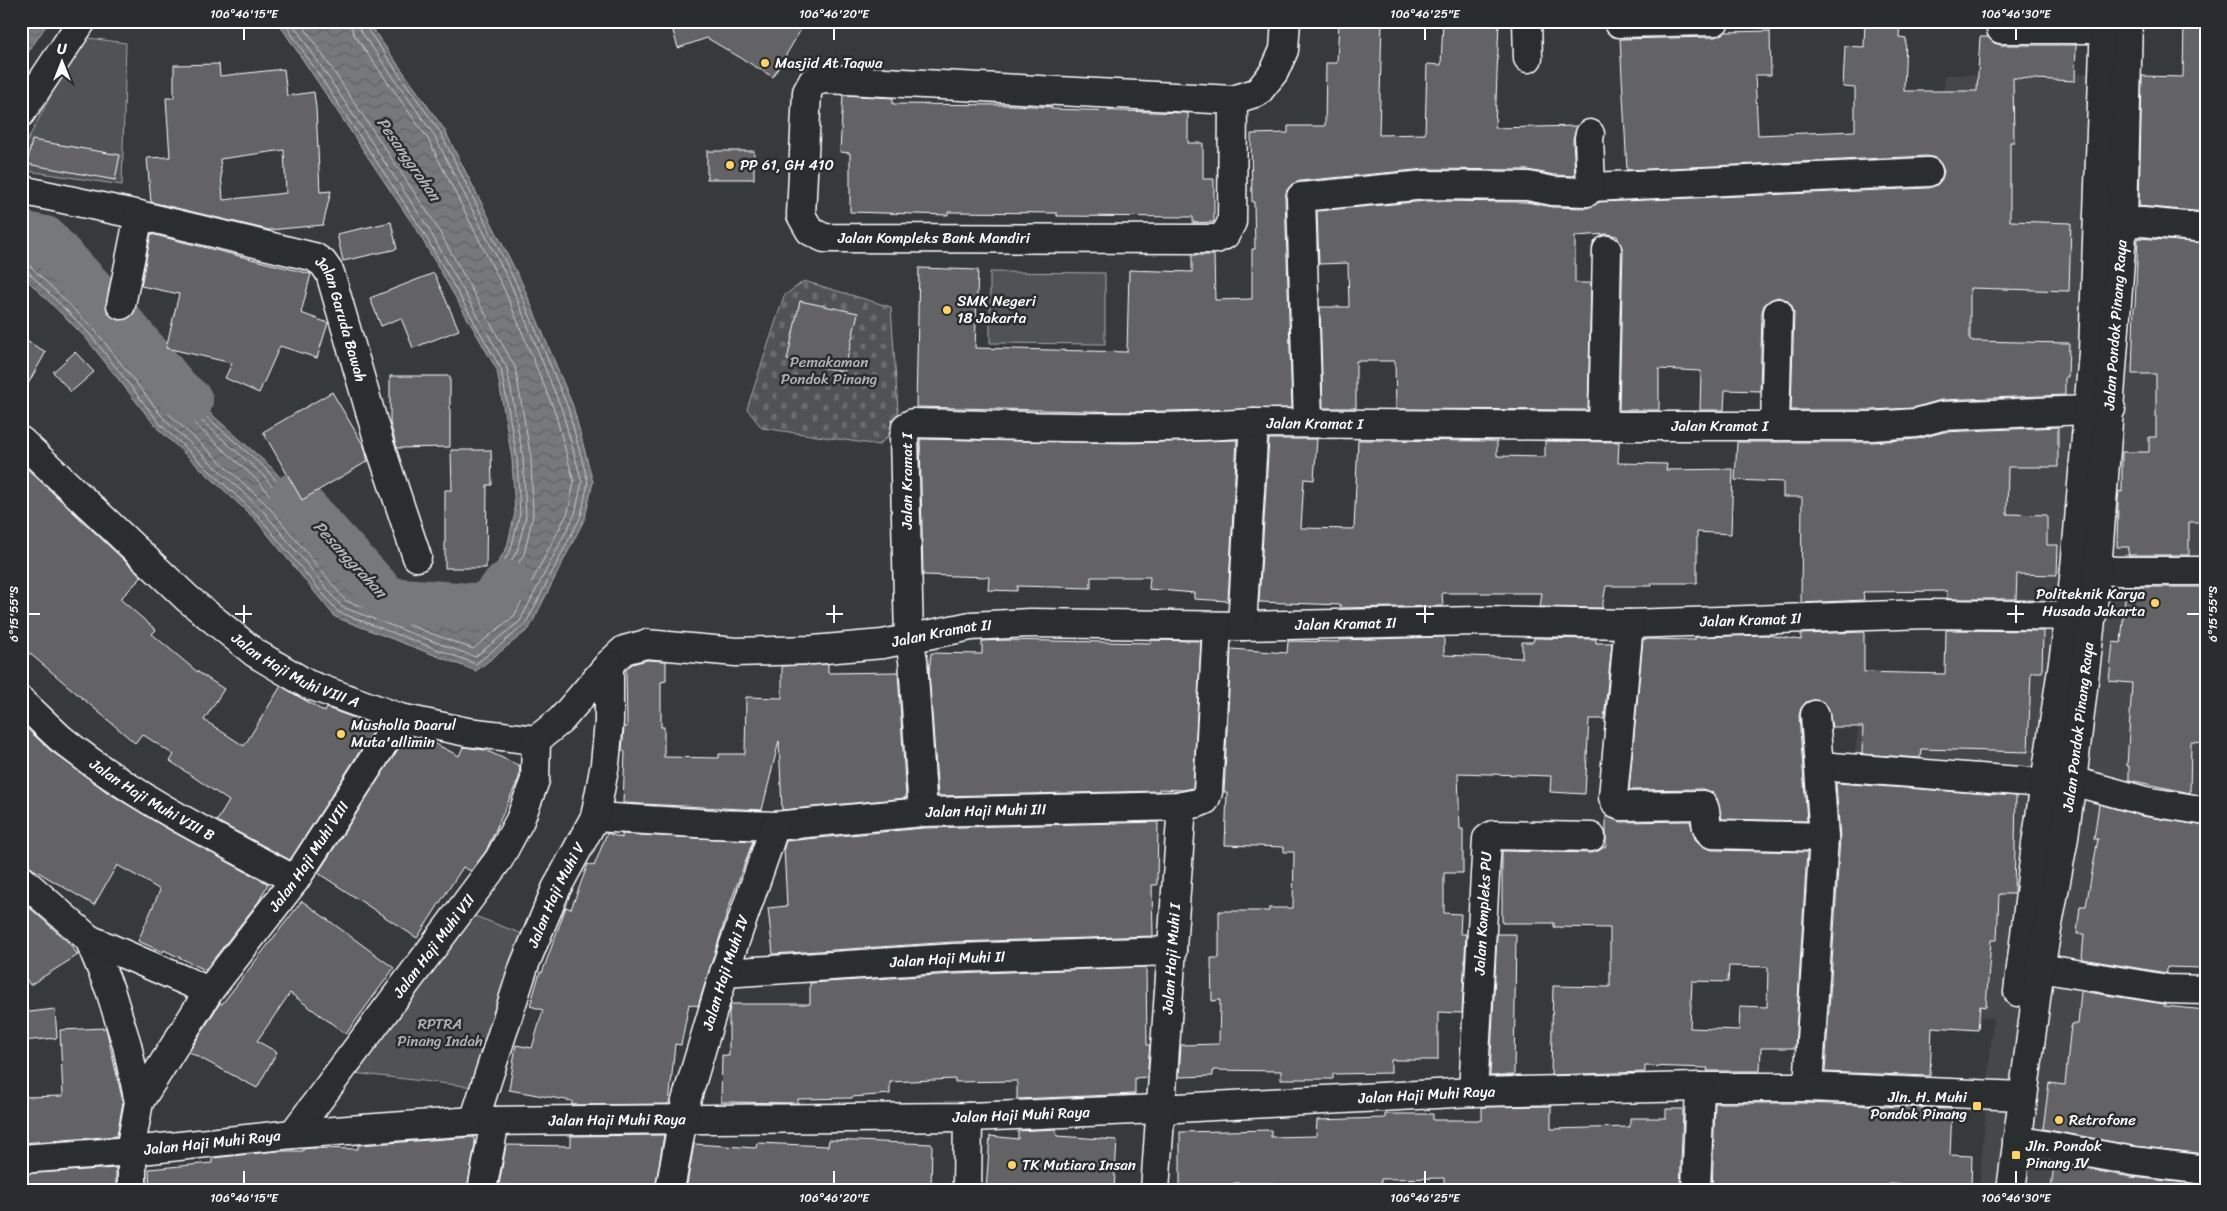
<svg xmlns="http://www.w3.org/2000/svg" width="2227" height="1211" font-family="Sriracha,sans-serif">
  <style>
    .built { fill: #444748 }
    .cemetery { fill: url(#cemetery-stones); stroke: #a8a9aa }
    .park { fill: #505354; stroke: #a8a9aa }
    .water { fill: url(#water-waves); stroke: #adaeaf }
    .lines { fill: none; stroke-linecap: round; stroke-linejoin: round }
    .shore { stroke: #c8c9c9; stroke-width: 1 }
    .river { stroke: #767879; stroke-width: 46 }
    .building { fill: #636465; stroke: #fff; fill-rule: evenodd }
    .minor-casing { stroke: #fff; stroke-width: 31 }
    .major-casing { stroke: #fff; stroke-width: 31 }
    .minor { stroke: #2a2d2e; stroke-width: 28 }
    .major { stroke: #2a2d2e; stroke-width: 28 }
    .ticks { fill: none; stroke: #fff; stroke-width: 2 }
    .poi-dot { fill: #ffd166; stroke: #2a2d2e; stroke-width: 2 }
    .labels { text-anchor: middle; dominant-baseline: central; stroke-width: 5; stroke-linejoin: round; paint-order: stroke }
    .poi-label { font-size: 15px; fill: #fff; stroke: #2a2d2e; text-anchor: start }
    .street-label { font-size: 15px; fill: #fff; stroke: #2a2d2e }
    .park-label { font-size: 15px; fill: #b0b2b2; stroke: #2a2d2e }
    .water-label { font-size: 16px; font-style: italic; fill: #b4b5b5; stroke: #2a2d2e }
    .neatline { fill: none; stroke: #fff; stroke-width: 2 }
    .ticks-label { font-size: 12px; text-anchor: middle; fill: #fff }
  </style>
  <defs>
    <pattern id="cemetery-stones" width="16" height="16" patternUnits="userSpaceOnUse" patternTransform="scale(1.25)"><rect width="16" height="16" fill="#505354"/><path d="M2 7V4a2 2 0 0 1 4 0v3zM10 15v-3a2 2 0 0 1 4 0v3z" fill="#6a6d6e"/></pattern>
    <pattern id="water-waves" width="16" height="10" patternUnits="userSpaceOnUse" patternTransform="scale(1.25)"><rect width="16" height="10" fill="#767879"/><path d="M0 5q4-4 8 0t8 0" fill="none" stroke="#616262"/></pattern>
  </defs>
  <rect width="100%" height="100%" fill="#373a3b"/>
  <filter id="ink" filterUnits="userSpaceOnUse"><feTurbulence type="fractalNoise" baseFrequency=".02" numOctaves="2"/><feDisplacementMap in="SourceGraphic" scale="10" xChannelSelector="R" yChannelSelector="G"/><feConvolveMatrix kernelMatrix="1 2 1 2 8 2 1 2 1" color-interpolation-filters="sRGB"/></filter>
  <g filter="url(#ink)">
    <polygon class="built" points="2139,73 2129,363 2206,368 2206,742 2146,1095 2136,1190 1979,1190 1993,1018 1884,1016 1886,932 1998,927 2007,773 1854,760 1863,692 1945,689 1970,529 1902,517 1945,75"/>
    <polygon class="cemetery" points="804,281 891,307 899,425 879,445 762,428 747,409 784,296"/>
    <g class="park">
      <polygon points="81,37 126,43 122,185 21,170 21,153"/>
      <polygon points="990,272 1105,273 1105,344 990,343"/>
      <polygon points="472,915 525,935 474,1087 345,1072"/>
    </g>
    <g class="water">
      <polygon points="21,21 49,21 21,63"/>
      <polygon points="277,21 367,21 444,129 522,283 573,406 593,482 585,518 529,629 476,671 335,617 256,520 157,428 85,337 21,274 21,227 31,229 67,256 106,314 184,390 271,467 360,571 404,599 450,608 482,590 507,547 515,513 512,459 497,370 418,232"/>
    </g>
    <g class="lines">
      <g class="shore">
        <polyline points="300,21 434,222 515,367 531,458 533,515 524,554 495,603 460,625 448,627 407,619 404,621 406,624 473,649 514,616 568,512 574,482 555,412 505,291 428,139 353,33 350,21"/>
        <polyline points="21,232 29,234 63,260 102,318 181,394 267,470 357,575 402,604 449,613 485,594 511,549 520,514 517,458 501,369 422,230 283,21"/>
        <polyline points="21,239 27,240 59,264 98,322 177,399 263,475 352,579 400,610 449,619 456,618 490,597 517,551 526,516 523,457 507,368 427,226 291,21"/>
        <polyline points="21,263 31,267 94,329 165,420 264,512 342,607 475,657 520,621 575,514 582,482 562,410 512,287 434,135 360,30 357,21"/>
        <polyline points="21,270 27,271 89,333 161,425 259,517 338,612 476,664 525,625 581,516 588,482 568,408 517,285 440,132 365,26 364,21"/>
        <polygon points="155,391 158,391 257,480 347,585 390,613 390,616 346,601 269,507 171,416 154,394"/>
      </g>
      <g class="river">
        <polyline points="21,234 45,239 107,306 177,390 190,401"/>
        <polyline points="293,496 388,600 485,607 508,583"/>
      </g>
    </g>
    <g class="building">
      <polygon points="670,21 806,21 773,77 707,38 678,48"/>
      <polygon points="1339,21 1382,21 1379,135 1425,134 1427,64 1441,65 1443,21 1499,21 1495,128 1577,126 1573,139 1575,176 1555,175 1528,170 1425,169 1300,181 1292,184 1287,190 1285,197 1292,408 1126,412 916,407 919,268 978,270 975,348 1127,352 1129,270 1192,272 1192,255 1214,255 1215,300 1252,299 1252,249 1255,249 1254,202 1252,202 1251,134 1288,133 1288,126 1325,126 1326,63 1337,63"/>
      <polygon points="1865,21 1900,21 1899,37 1906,38 1904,91 1977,91 1980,37 1988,37 1994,43 2001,45 2076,45 2075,81 2013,78 2014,142 2010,142 2010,221 2071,223 2069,291 1970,288 1970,341 2069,343 2068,377 2065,377 2065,395 1941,400 1913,408 1871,410 1791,410 1794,313 1792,306 1787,300 1778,297 1770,300 1764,305 1762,312 1760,391 1725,390 1724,410 1700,410 1701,371 1659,369 1659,410 1619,410 1623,250 1617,236 1607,234 1575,236 1575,283 1591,283 1588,410 1396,409 1395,361 1356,361 1356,408 1323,408 1320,307 1349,307 1348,263 1319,264 1317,211 1426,201 1526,202 1552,207 1587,208 1599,202 1929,188 1937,185 1942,179 1944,171 1941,164 1936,158 1927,156 1627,170 1620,39 1715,37 1725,32 1770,31 1771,75 1755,75 1758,135 1855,131 1855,88 1843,87 1845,46 1864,47"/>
      <polygon points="2184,21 2206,21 2206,212 2139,206 2142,76 2183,77"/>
      <path d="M219 64 220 76 284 69 287 96 314 92 316 108 320 192 331 191 323 225 269 230 151 202 147 158 170 157 166 98H174V65ZM284 150 286 193 223 200 220 159Z"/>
      <polygon points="843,95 893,98 893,104 1012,105 1052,107 1051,109 1188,113 1188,143 1203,143 1203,179 1214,179 1214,222 1193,223 1193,217 1057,216 1057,213 948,212 948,215 850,212 850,153 840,152"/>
      <polygon points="32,140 120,155 115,180 27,164"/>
      <rect x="707" y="151" width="47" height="28"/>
      <polygon points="391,222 397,249 343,261 337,234"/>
      <polygon points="151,234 311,274 301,313 328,323 317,358 280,346 259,393 225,378 232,363 166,348 179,294 141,286"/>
      <polygon points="2138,238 2206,243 2206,522 2189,522 2189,555 2128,555 2129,547 2117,547 2118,502 2119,491 2122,492 2122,452 2149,452 2149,437 2156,437 2156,374 2132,374 2134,307 2135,307"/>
      <polygon points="434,273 459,330 413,348 401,318 381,326 370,298"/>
      <polygon points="800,301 858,313 844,372 787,360"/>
      <polygon points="21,338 46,352 21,396"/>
      <polygon points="75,352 94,372 71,392 53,372"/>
      <polygon points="390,376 450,376 450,447 397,448 390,423"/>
      <polygon points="332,392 364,446 368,461 302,500 263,432"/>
      <polygon points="2058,427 2058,467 2008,467 2007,514 2047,515 2047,545 2058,545 2057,575 2017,574 2016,599 1947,599 1947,591 1863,592 1864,600 1801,603 1802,497 1783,497 1783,482 1735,480 1737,442 1873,442 1917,439 1944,432"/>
      <polygon points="920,439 1126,443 1237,440 1228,601 1194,599 1194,593 1149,589 1150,577 1091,577 1091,588 1017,586 1017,591 988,590 989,577 923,575"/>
      <polygon points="1269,439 1317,439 1314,480 1304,479 1301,528 1354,529 1358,440 1497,441 1497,456 1545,457 1545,441 1619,442 1618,463 1667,464 1666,470 1733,469 1731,534 1697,532 1697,583 1652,583 1652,586 1606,586 1602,608 1540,607 1542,593 1442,593 1443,606 1340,608 1341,605 1259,602"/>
      <polygon points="451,450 491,450 492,485 487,485 486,568 445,568 445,490 452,490"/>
      <polygon points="21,463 142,577 120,599 156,630 152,634 195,670 224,689 204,720 244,746 281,686 325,712 327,708 376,726 290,860 217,821 229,801 170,761 174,755 142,734 135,743 21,646"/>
      <polygon points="2126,587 2206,587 2206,743 2191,742 2190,793 2129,780 2129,766 2127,766 2132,683 2109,681 2113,642 2121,643"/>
      <polygon points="1946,630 2043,631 2042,672 2031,672 2028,752 1921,749 1920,758 1862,754 1863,727 1832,727 1828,707 1821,701 1813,700 1806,702 1801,708 1799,716 1807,821 1722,819 1717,798 1712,792 1703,789 1629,790 1643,639 1695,640 1695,637 1766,635 1801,640 1801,634 1864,632 1864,672 1945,674"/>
      <polygon points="1444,637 1444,655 1522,658 1522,642 1533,642 1534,638 1596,639 1596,643 1612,643 1604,719 1589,719 1585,794 1550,792 1551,776 1458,773 1460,829 1463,829 1463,873 1444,873 1444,913 1461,914 1460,934 1466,934 1462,1013 1438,1012 1438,1060 1391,1060 1391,1073 1333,1074 1333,1079 1281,1079 1281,1071 1213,1070 1213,1076 1179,1077 1181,1045 1219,1044 1220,1000 1212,1001 1211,958 1219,958 1219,911 1269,911 1269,908 1293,908 1294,852 1284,852 1284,847 1225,845 1227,792 1224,792 1231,649 1287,653 1288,641 1339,642 1339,640"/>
      <polygon points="1004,640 1151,643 1151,640 1201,641 1193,788 1183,790 1159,789 1159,791 938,796 929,672 931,653 982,654 982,641"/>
      <polygon points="647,660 666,661 666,681 661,682 661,727 664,727 664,757 719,758 719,754 745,754 746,697 782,698 782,666 828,664 828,673 898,672 906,798 782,810 779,741 762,810 623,803 625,752 622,750 624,727 627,727 626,669 632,664"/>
      <polygon points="21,723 50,750 107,792 166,828 268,884 259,901 205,970 164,950 163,952 138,941 160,890 144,880 117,865 94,905 21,862"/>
      <polygon points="407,735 428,740 459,756 463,747 485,750 520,766 519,778 486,851 471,871 463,867 417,938 318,873"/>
      <polygon points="1836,783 2016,796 2014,894 1999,894 1997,940 1991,940 1986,1007 1980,1006 1978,1030 1932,1027 1930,1076 1825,1072 1840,838"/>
      <polygon points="2099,804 2142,816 2206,826 2206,906 2204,906 2202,968 2167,967 2167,973 2082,959 2084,934 2077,934 2080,906 2086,906 2098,839 2094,839"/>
      <path d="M1606 816 1621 822 1690 821 1695 839 1702 846 1712 850 1807 852 1795 1048H1761L1760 1071H1707L1708 1068 1645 1066V1072L1551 1075 1553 986 1610 987V928L1554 927V923H1502V851L1591 853 1598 851 1606 846ZM1729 966 1768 967 1767 1007 1740 1006 1739 1030 1690 1028 1692 981 1728 982Z"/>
      <polygon points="1158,822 1157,885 1152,885 1153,936 953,942 773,954 768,908 787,906 784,847 786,841 924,828"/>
      <polygon points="607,833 622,838 622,834 753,841 731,901 698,1006 689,1004 681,1045 675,1044 669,1104 572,1105 572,1101 509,1090 516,1045 532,1048 543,1010 530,1006 540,972 542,973 566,907 571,909 588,864 594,866"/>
      <polygon points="21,900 69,943 78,955 30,985 21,971"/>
      <polygon points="302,901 394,968 346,1034 290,993 257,1041 277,1052 257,1088 189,1052 220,1003 222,1004"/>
      <polygon points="1497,934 1516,934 1514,1075 1490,1076"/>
      <polygon points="1146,967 1147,1045 1150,1045 1147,1077 1135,1078 1135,1094 1017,1099 1017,1081 955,1082 955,1079 890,1082 890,1094 852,1097 852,1098 798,1099 798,1103 721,1102 722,1055 729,1056 729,1012 731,1004 810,1004 810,983 955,974"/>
      <polygon points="2081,991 2164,1004 2164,1006 2206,1010 2206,1047 2202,1087 2206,1087 2206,1154 2135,1146 2043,1129 2049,1083 2065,1085 2071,1024 2078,1024"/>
      <polygon points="55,1009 57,1038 21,1041 21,1013"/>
      <polygon points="106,1028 123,1102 117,1136 21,1143 21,1097 63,1096 60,1030"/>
      <polygon points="1715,1103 1806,1103 1952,1109 1950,1155 1972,1156 1971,1187 1889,1184 1888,1190 1712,1190"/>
      <polygon points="1551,1106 1551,1129 1630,1127 1630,1118 1666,1118 1666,1109 1683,1109 1680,1190 1444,1190 1444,1178 1381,1179 1381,1188 1343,1188 1343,1190 1274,1190 1273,1183 1234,1183 1234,1190 1180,1190 1180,1132 1271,1130 1271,1137 1316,1136 1317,1120 1385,1118 1385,1114 1433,1114 1433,1120 1482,1120 1482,1107"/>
      <polygon points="1056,1129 1057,1136 1117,1140 1114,1190 986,1190 990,1136 1018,1139 1018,1131"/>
      <polygon points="664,1135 655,1189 499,1185 506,1145 571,1146 571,1136"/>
      <polygon points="474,1137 475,1144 467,1190 150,1190 149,1169 212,1163 212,1158 278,1151 303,1151 303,1149 312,1148 358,1149 358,1145"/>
      <polygon points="829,1140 932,1144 931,1190 686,1190 694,1144 756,1148 757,1143 828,1146"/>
      <polygon points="2054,1163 2131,1177 2206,1185 2206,1190 2051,1190"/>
      <polygon points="116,1168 116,1188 21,1190 21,1174"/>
    </g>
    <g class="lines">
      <g class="minor-casing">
        <g id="minor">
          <polyline points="1527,21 1528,58"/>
          <polyline points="1619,23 1715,21"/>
          <polyline points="2001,29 2105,29"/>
          <polyline points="1233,100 1232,222 1225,235 1216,239 824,238 810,231 801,215 807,92 813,81 827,79 1233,100 1258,92 1274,72 1284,50 1286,21"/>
          <polyline points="21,113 82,21"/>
          <polyline points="1591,187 1928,172"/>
          <polyline points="21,190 139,215 121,305"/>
          <path id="s1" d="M139 215 314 257 323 263 330 273 380 446 417 557"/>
          <polyline points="2100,223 2142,222 2206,228"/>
          <polyline points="1308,423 1301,197 1425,185 1528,186 1553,191 1587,192 1591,187 1589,138 1590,134"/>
          <polyline points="1603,426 1607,250"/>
          <polyline points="1775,426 1778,313"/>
          <path id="s2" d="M21 441 188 599 255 653 307 684 400 718 467 732 536 740 561 720 609 664 624 650 646 644 736 652 813 650 883 644 971 626 1030 623 1242 626 1478 621 1629 624 1927 614 2092 616"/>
          <polyline points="2075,569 2117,571 2206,571"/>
          <path d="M1629 624 1613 797 1616 804 1621 806 1703 805C1709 814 1702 827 1712 834L1824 837"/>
          <polyline points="1242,626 1254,423"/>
          <path id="s3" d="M21 701C34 713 47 726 60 738 131 796 214 837 295 880"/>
          <polyline points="1819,766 2045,783"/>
          <polyline points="2072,781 2145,801 2206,811"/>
          <path id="s4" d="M923 812 913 660 909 638 904 437 906 427 913 423C1027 426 1141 431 1254 423L1603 426H1872L1916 423 1942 416 2111 409"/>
          <path id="s5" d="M595 817 714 824 775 826 923 812 1182 806 1198 803 1205 800 1208 792 1217 626"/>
          <polyline points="21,879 89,939 110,990 127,1045 139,1102 132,1140 132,1190"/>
          <polyline points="89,939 209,991"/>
          <polyline points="2040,968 2167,989 2206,990"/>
          <path id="s6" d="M724 973 954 958 1172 951"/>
          <polyline points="1808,1087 1824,837 1815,715"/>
          <path id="s7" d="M1473 1092 1487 839 1493 835 1591 837"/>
          <path id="s8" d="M139 1102 209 991 295 880 400 718"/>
          <path id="s9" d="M474 1121 524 966 556 889 595 817 605 764 609 722V664"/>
          <path id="s10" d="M293 1134 499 859 520 820 535 780 536 740"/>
          <polyline points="2017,1140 2133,1161 2206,1170"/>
          <path id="s11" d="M21 1159 132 1151 293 1134 474 1121 968 1117 1159 1109 1473 1092 1700 1087H1808L2022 1096"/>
          <polyline points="482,1190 495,1121"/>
          <path id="s12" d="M670 1190 686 1101 724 973 775 826"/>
          <polyline points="967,1190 968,1117"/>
          <path id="s13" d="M1155 1190 1182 806"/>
          <polyline points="1696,1190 1700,1087"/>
        </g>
      </g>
      <g class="major-casing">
        <g id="major">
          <polyline points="2018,992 2036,844 2070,615 2075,569 2093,352 2105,21"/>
          <path id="s14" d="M2011 1190 2040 968 2063 843 2072 781 2097 570 2123 221 2128 21"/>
        </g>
      </g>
      <use href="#minor" class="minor"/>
      <use href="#major" class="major"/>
    </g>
  </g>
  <path class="ticks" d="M244 28V40M834 28V40M1425 28V40M2016 28V40M244 605V623M834 605V623M1425 605V623M2016 605V623M28 614H40M235 614H252M826 614H843M1416 614H1434M2007 614H2024M2187 614H2200M244 1171V1184M834 1171V1184M1425 1171V1184M2016 1171V1184"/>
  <g class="poi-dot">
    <circle cx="765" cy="63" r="5"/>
    <circle cx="730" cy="165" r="5"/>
    <circle cx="947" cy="310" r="5"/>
    <circle cx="2155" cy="603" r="5"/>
    <circle cx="341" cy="734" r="5"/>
    <rect x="1972" y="1101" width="10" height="10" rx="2.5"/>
    <circle cx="2059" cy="1120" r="5"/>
    <rect x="2011" y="1150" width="10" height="10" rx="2.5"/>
    <circle cx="1012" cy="1165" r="5"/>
  </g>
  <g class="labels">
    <g class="poi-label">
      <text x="775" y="63">Masjid At Taqwa</text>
      <text x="740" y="165">PP 61, GH 410</text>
      <text x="957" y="301">SMK Negeri<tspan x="957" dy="17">18 Jakarta</tspan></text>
      <text x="2145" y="594" text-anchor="end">Politeknik Karya<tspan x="2145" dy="17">Husada Jakarta</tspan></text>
      <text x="351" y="725">Musholla Daarul<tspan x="351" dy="17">Muta'allimin</tspan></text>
      <text x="1967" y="1097" text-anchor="end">Jln. H. Muhi<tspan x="1967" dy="17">Pondok Pinang</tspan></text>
      <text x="2069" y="1120">Retrofone</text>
      <text x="2026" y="1146">Jln. Pondok<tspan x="2026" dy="17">Pinang IV</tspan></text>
      <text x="1022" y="1165">TK Mutiara Insan</text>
    </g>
    <g class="street-label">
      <text x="934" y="238">Jalan Kompleks Bank Mandiri</text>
      <text stroke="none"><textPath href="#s1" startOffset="250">Jalan Garuda Bawah</textPath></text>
      <text stroke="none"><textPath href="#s14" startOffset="872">Jalan Pondok Pinang Raya</textPath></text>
      <text stroke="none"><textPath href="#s4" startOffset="796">Jalan Kramat I</textPath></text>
      <text stroke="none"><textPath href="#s4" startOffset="1201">Jalan Kramat I</textPath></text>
      <text transform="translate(907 481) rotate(-90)">Jalan Kramat I</text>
      <text stroke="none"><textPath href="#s2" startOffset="1870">Jalan Kramat II</textPath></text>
      <text stroke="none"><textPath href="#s2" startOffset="1465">Jalan Kramat II</textPath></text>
      <text stroke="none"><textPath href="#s2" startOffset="1060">Jalan Kramat II</textPath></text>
      <text stroke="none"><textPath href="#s2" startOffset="360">Jalan Haji Muhi VIII A</textPath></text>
      <text stroke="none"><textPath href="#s14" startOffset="468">Jalan Pondok Pinang Raya</textPath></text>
      <text stroke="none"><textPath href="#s3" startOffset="165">Jalan Haji Muhi VIII B</textPath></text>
      <text stroke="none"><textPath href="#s5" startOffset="392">Jalan Haji Muhi III</textPath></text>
      <text stroke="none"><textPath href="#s8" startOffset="299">Jalan Haji Muhi VIII</textPath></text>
      <text stroke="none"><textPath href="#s9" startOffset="241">Jalan Haji Muhi V</textPath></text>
      <text stroke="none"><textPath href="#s7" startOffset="179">Jalan Kompleks PU</textPath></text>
      <text stroke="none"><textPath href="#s10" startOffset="235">Jalan Haji Muhi VII</textPath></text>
      <text stroke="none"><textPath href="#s13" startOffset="232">Jalan Haji Muhi I</textPath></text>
      <text stroke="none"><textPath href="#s6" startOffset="224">Jalan Haji Muhi II</textPath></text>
      <text stroke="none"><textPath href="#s12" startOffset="225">Jalan Haji Muhi IV</textPath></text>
      <text stroke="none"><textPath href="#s11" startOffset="1408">Jalan Haji Muhi Raya</textPath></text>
      <text stroke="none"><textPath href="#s11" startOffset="1002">Jalan Haji Muhi Raya</textPath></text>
      <text stroke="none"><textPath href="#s11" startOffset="598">Jalan Haji Muhi Raya</textPath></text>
      <text stroke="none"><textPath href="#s11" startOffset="192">Jalan Haji Muhi Raya</textPath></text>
    </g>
    <g class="park-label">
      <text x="829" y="362">Pemakaman<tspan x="829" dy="17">Pondok Pinang</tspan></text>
      <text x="440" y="1024">RPTRA<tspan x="440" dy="17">Pinang Indah</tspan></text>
    </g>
    <g class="water-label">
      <text transform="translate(409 159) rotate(55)">Pesanggrahan</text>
      <text transform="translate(350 559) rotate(47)">Pesanggrahan</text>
    </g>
  </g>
  <rect width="2227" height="1211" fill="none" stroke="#2a2d2e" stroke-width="55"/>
  <g transform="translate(62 62)" stroke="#2a2d2e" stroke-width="4" paint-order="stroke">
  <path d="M0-4L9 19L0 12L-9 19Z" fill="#ffffff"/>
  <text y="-8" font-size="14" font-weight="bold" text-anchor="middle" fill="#ffffff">U</text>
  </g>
  <rect x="28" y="28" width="2172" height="1156" class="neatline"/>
  <g class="ticks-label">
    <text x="244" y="18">106°46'15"E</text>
    <text x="834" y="18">106°46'20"E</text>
    <text x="1425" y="18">106°46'25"E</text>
    <text x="2016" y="18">106°46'30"E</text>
    <text transform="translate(14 614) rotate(-90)" y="4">6°15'55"S</text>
    <text transform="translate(2213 614) rotate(-90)" y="4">6°15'55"S</text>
    <text x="244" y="1202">106°46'15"E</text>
    <text x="834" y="1202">106°46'20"E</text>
    <text x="1425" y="1202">106°46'25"E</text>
    <text x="2016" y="1202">106°46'30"E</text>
  </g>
</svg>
